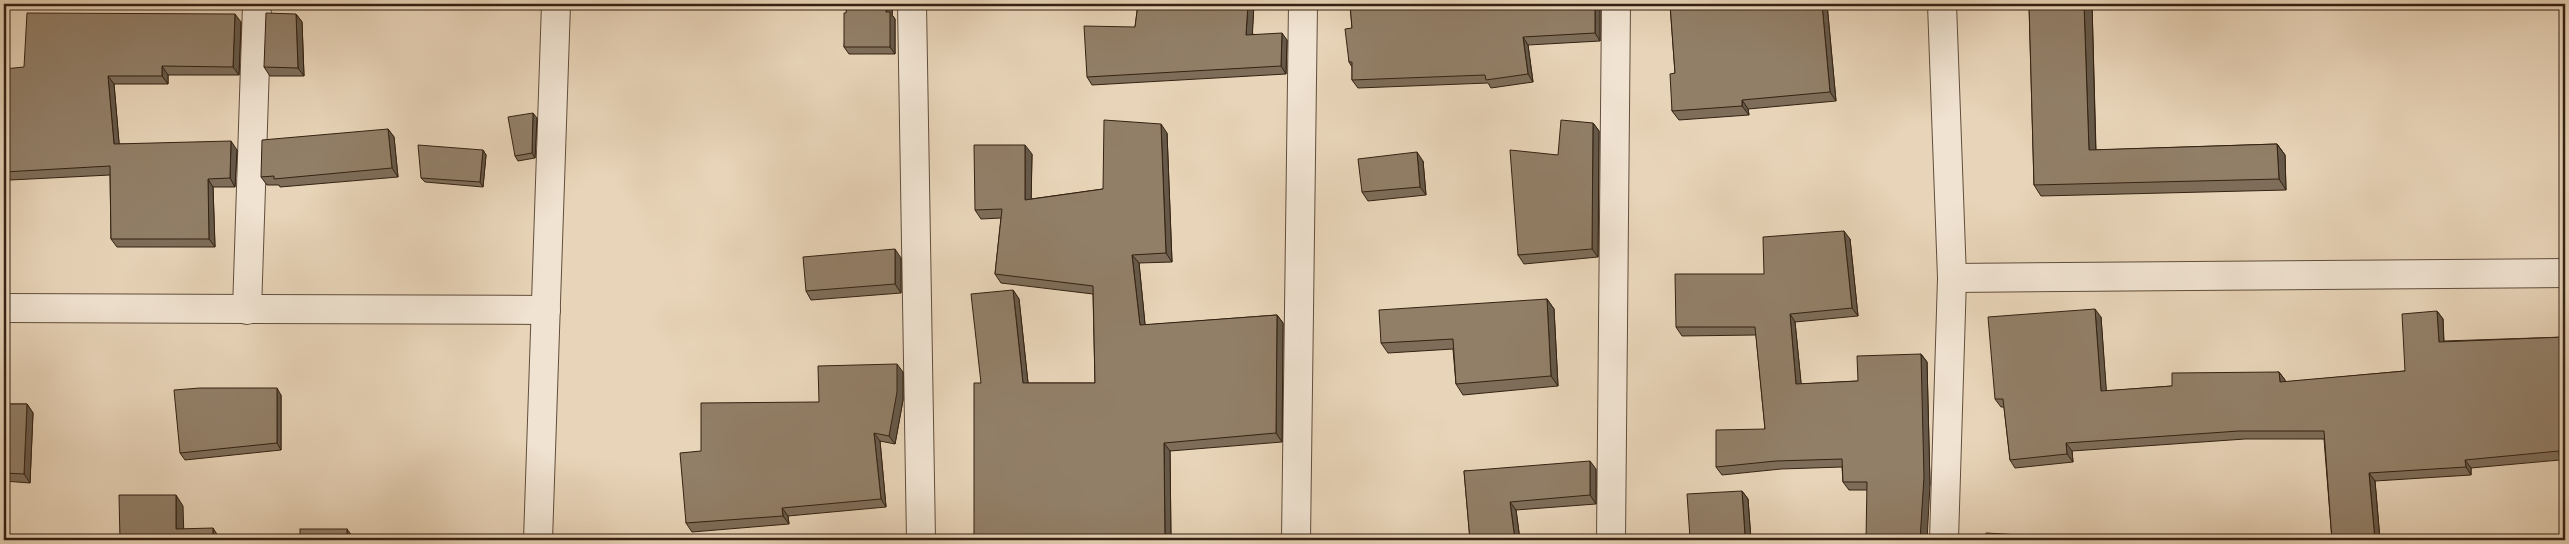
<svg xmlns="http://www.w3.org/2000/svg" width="2569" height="544" font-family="'Sorts Mill Goudy',serif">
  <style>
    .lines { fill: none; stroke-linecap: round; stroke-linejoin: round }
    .minor-casing { stroke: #614e3c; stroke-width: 30 }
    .minor { stroke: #f0e3d1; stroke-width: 28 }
    .wall { fill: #7e6d59; stroke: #342212 }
    .shaded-wall { fill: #665949; stroke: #342212 }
    .building { fill: #927f68; stroke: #342212 }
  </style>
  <rect width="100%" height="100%" fill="#e8d4b8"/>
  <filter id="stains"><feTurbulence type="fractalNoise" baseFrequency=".004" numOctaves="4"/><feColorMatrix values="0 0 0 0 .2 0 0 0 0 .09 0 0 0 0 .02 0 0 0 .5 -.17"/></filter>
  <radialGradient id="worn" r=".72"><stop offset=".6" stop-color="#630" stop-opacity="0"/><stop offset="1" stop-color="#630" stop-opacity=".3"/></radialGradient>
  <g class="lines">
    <g class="minor-casing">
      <g id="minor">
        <polyline points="912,4 921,540"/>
        <polyline points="1942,4 1952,278 1944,540"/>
        <polyline points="1952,278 2565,273"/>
        <polyline points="4,308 546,310"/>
        <polyline points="247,310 257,4"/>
        <polyline points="538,540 556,4"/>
        <polyline points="1296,540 1303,4"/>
        <polyline points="1611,540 1616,4"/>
      </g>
    </g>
    <use href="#minor" class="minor"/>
  </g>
  <g class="wall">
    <polygon points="847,4 893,4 892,15 895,19 895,54 849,54 844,47"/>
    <polygon points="1138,4 1254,4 1252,34 1287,40 1286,74 1092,85 1087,77 1135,27"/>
    <polygon points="1350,4 1436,4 1436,7 1600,4 1600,41 1528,45 1533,82 1491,88 1488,83 1358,88 1352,80 1352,67 1349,62 1352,28"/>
    <polygon points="1670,4 1827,4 1836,101 1748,109 1749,115 1679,120 1672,111 1675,73"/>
    <polygon points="2029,4 2092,4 2096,150 2277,144 2285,155 2286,190 2041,196 2034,185"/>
    <polygon points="296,14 302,22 304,76 270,76 264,67"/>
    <polygon points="241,22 239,75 168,75 168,84 114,84 119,144 237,150 235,187 213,187 215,247 117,247 111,239 110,175 10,180 4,172 24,67"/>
    <polygon points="537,118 535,158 518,161 515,156"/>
    <polygon points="1593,123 1599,131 1598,257 1524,264 1518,255 1558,155"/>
    <polygon points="388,129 394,137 398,177 280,187 279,185 267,185 261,177"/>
    <polygon points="1167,133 1172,262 1139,263 1145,325 1277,315 1283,323 1283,328 1282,442 1170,451 1171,540 974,540 981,383 1013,290 1019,299 1028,383 1095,383 1093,294 1001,283 995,274 1001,218 981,219 975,210 1032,154 1031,199 1103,189"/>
    <polygon points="483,150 486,155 483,187 425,182 421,178"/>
    <polygon points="1423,161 1426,195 1368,201 1362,192"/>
    <polygon points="1850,239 1858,316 1795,322 1801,384 1858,381 1921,354 1927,362 1930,485 1867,490 1849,490 1843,482 1842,467 1781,469 1722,475 1716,467 1765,429 1756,335 1682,336 1676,327 1764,274"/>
    <polygon points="901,258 901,293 811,300 806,291"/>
    <polygon points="1547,299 1554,309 1558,386 1463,395 1456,384 1453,349 1388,353 1381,343"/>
    <polygon points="2437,311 2443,319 2444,341 2565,337 2565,474 2560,467 2560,460 2471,468 2471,475 2375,481 2380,540 2332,540 2324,439 2245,439 2072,451 2073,462 2015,468 2010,460 2004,407 2001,407 1995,399 2101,317 2106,391 2172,386 2279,372 2285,380 2285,382 2405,371"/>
    <polygon points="903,372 903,400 895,444 880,441 886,507 788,516 789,524 692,532 686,523 701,451 819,402"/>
    <polygon points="281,395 281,450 185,460 180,453"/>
    <polygon points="4,404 27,404 33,413 30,483 4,481"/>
    <polygon points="1596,469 1596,504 1516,510 1520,540 1470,540 1464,471"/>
    <polygon points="1742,491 1748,499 1751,540 1691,540 1690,538"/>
  </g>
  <g class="shaded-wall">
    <polygon points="887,4 893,4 892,15 895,19 895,54 890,47 886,12"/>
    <polygon points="1248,4 1254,4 1252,42 1246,35"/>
    <polygon points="1430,4 1436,4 1435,16 1430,8"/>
    <polygon points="1595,4 1600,4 1600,41 1595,33"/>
    <polygon points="1822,4 1827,4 1836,101 1830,92"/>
    <polygon points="2084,4 2092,4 2096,161 2089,150"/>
    <polygon points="235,14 241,22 239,75 233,67"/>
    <polygon points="296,14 302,22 304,76 298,68"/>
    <polygon points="1282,33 1287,40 1286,74 1281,66"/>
    <polygon points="1523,37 1528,45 1533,82 1528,74"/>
    <polygon points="162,66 168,75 168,84 162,76"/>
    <polygon points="108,76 114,84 120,153 114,144"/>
    <polygon points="1742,100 1748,109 1749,115 1742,106"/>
    <polygon points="533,113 537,118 535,158 532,153"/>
    <polygon points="1593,123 1599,131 1598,257 1592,249"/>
    <polygon points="1161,124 1167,133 1172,262 1166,253"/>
    <polygon points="388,129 394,137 398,177 392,168"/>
    <polygon points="231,141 237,150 235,187 230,178"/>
    <polygon points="2277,144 2285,155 2286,190 2279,179"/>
    <polygon points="1025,145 1032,154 1031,209 1025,200"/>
    <polygon points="483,150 486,155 483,187 480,182"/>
    <polygon points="1417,152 1423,161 1426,195 1420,187"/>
    <polygon points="208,179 213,187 215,247 209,239"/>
    <polygon points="1844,231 1850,239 1858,316 1852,308"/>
    <polygon points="895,249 901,258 901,293 895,284"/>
    <polygon points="1132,255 1139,263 1146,334 1140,325"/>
    <polygon points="1013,290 1019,299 1029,392 1023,383"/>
    <polygon points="1547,299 1554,309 1558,386 1551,376"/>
    <polygon points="2095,309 2101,317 2107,399 2101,391"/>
    <polygon points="2437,311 2443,319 2444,350 2439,342"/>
    <polygon points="1790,314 1795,322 1802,392 1796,384"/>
    <polygon points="1277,315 1283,323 1283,328 1282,442 1276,433"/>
    <polygon points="1921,354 1927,362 1930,485 1927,540 1920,540"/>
    <polygon points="897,364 903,372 903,400 895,444 889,436"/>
    <polygon points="2279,372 2285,380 2285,390 2280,382"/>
    <polygon points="277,388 281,395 281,450 277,443"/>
    <polygon points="27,404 33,413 30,483 24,474"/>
    <polygon points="874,433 880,441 886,507 881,499"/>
    <polygon points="1164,443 1170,451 1171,540 1165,540"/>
    <polygon points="2066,443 2072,451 2073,462 2067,454"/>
    <polygon points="2465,460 2471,468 2471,475 2466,467"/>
    <polygon points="1590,461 1596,469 1596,504 1590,495"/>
    <polygon points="2369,473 2375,481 2380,540 2375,540"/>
    <polygon points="1742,491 1748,499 1751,540 1749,540 1745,535"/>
    <polygon points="176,495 183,506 184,540 176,529"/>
    <polygon points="1510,502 1516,510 1520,540 1515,540"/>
    <polygon points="782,508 788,516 789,524 783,516"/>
    <polygon points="213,528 220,539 220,540 213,540"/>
    <polygon points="347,529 355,540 347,540"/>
  </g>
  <g class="building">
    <polygon points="847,4 887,4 886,12 890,12 890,47 844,47 844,13 846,13"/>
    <polygon points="1138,4 1248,4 1246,35 1282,33 1281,66 1087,77 1084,26 1135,27"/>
    <polygon points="1350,4 1430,4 1430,8 1464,4 1595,4 1595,33 1523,37 1528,74 1486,80 1485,75 1352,80 1352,62 1349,62 1345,29 1352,28"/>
    <polygon points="1670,4 1822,4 1830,92 1742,100 1742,106 1672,111 1670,74 1675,73"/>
    <polygon points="2029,4 2084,4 2089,150 2277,144 2279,179 2034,185"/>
    <polygon points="27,13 235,14 233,67 162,66 162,76 108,76 114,144 231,141 230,178 208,179 209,239 111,239 110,166 4,172 4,69 24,67"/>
    <polygon points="266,13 296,14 298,68 264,67"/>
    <polygon points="533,113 532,153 515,156 508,117"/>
    <polygon points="1104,120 1161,124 1166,253 1132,255 1140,325 1277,315 1276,433 1164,443 1165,540 974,540 974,383 981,383 971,294 1013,290 1023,383 1095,383 1093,286 995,274 1002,209 975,210 974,145 1025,145 1025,200 1103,189"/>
    <polygon points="1561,120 1593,123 1592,249 1518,255 1510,150 1558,155"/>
    <polygon points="388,129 392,168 274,179 274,176 261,177 262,140"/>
    <polygon points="418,145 483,150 480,182 421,178"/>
    <polygon points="1417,152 1420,187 1362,192 1358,159"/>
    <polygon points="1844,231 1852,308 1790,314 1796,384 1858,381 1857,356 1921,354 1924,477 1920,540 1866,540 1867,482 1843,482 1842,459 1776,461 1716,467 1716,430 1765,429 1755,327 1676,327 1675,274 1764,274 1763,237"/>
    <polygon points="895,249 895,284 806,291 803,257"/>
    <polygon points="1547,299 1551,376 1456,384 1453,339 1381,343 1379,310"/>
    <polygon points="2095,309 2101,391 2172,386 2172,373 2279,372 2280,382 2405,371 2402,314 2437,311 2439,342 2565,337 2565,467 2560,467 2559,451 2465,460 2466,467 2369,473 2375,540 2332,540 2324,431 2239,431 2066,443 2067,454 2010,460 2003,399 1995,399 1988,317"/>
    <polygon points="897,364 897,392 889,436 874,433 881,499 782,508 783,516 686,523 680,453 701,451 701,403 819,402 818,366"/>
    <polygon points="200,388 277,388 277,443 180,453 174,390"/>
    <polygon points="4,404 27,404 24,474 4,473"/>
    <polygon points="1590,461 1590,495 1510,502 1515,540 1470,540 1464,471"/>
    <polygon points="1742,491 1745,535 1690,538 1687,494"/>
    <polygon points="119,495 176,495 176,529 213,528 213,540 120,540"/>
    <rect x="300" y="529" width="47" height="11"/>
    <polygon points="1986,533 2057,537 2057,540 1986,540"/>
    <rect x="445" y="535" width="35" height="5"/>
  </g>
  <rect width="2569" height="544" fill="none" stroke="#e8d4b8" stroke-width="20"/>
  <rect x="5" y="5" width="2559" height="534" fill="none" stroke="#342212" stroke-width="2.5"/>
  <rect x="10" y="10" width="2549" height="524" fill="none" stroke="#342212"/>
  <rect width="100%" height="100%" filter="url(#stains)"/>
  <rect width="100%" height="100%" fill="url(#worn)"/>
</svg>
